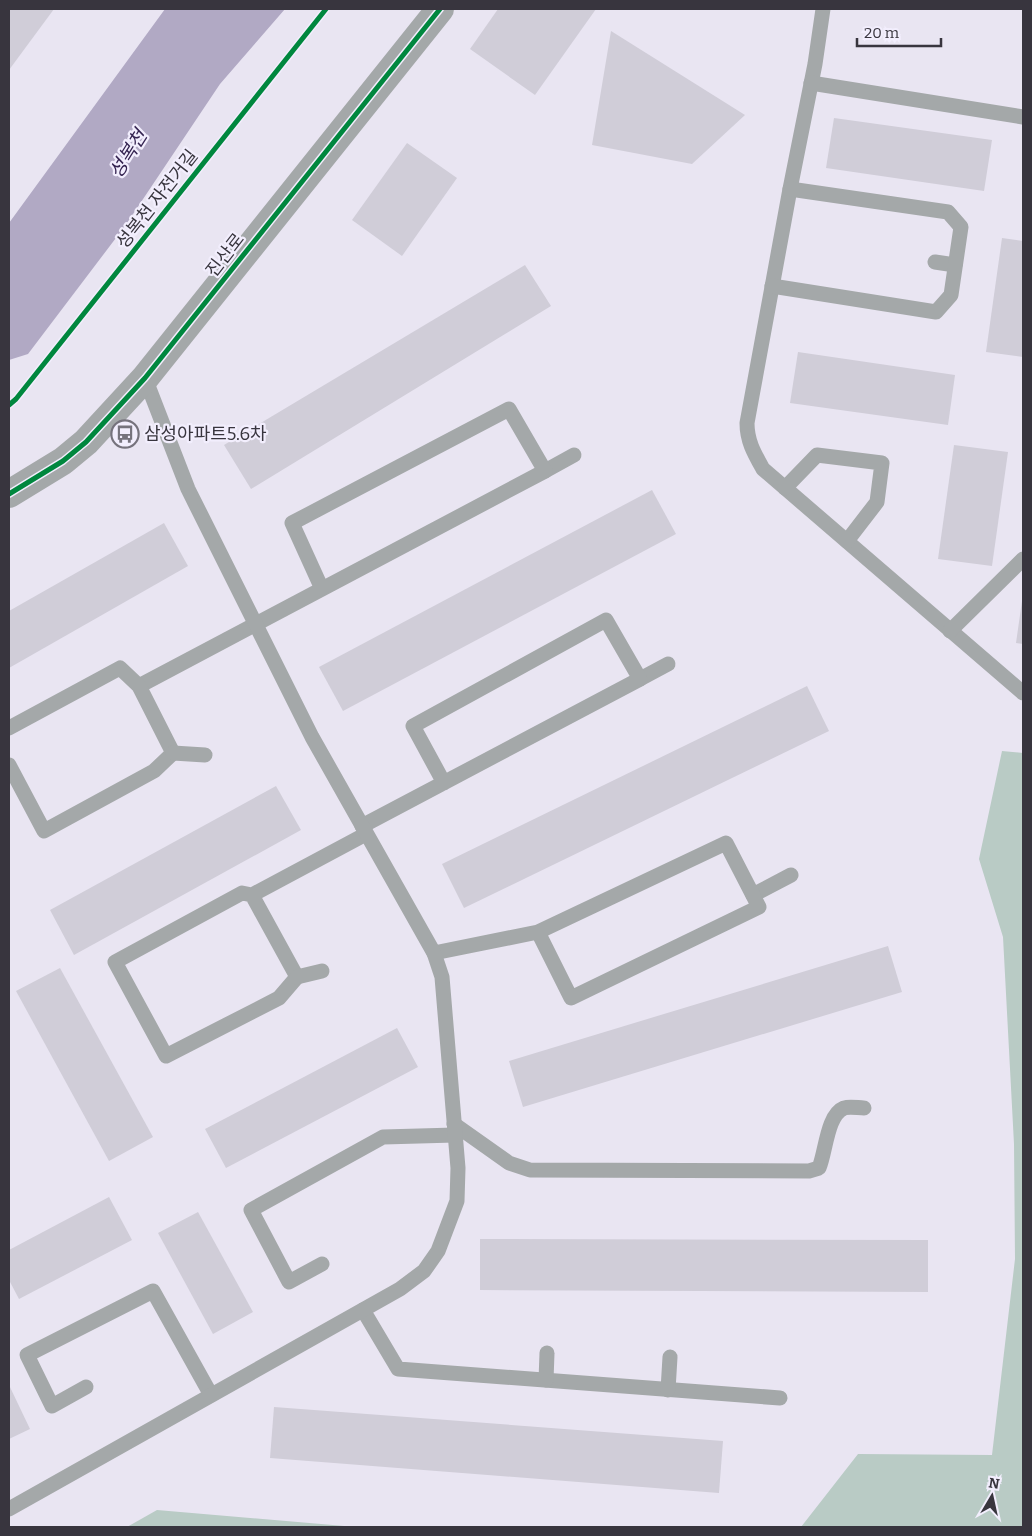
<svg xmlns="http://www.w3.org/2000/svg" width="1032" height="1536" font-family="Bitter,'Noto Sans KR',serif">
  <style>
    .forest { fill: #b9cbc5 }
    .water { fill: #b1a9c4 }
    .building { fill: #d0cdd8 }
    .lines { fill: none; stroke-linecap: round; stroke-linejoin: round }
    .service { stroke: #a4a8a9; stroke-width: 15 }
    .tertiary { stroke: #a4a8a9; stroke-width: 28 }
    .cycleway-casing { stroke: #f2eefd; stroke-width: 8 }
    .cycleway { stroke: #00873e; stroke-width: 5 }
    .labels { text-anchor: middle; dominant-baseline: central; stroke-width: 4.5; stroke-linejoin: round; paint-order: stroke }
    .street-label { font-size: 18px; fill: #38353e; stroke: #f2eefd }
    .poi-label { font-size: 18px; fill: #38353e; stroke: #f2eefd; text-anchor: start }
    .water-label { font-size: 19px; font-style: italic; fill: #342350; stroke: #f2eefd }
  </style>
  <rect width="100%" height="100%" fill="#e9e5f2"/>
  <g class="forest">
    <polygon points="1002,751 1023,753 1023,1527 801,1527 858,1454 992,1455 1015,1259 1014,1144 1003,937 979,859"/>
    <polygon points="157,1510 356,1527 127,1527"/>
  </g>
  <polygon class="water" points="165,9 285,9 220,84 125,226 28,354 9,360 9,223"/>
  <g class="building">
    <polygon points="9,9 54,9 9,70"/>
    <polygon points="498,9 596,9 535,95 470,49"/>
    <polygon points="611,31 745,115 692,164 592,145"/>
    <polygon points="834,118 992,140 984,191 826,168"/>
    <polygon points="407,143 457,178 402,256 352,220"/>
    <polygon points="1002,238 1023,241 1023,357 986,352"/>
    <polygon points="525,265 551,306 251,489 224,445"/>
    <polygon points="798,352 955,375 948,425 790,403"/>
    <polygon points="954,445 1008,452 992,566 938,559"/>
    <polygon points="652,490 676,534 343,711 319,667"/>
    <polygon points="164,523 188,566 9,668 9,611"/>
    <polygon points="1022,601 1023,601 1023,644 1016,643"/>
    <polygon points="807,686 829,731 464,908 442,864"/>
    <polygon points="276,786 301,830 74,955 50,910"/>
    <polygon points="888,946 902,992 523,1107 509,1061"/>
    <polygon points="60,968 153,1137 109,1161 16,991"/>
    <polygon points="397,1028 418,1067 226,1168 205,1129"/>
    <polygon points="109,1197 132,1240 19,1299 9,1280 9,1250"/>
    <polygon points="198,1212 253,1312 213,1334 158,1233"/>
    <polygon points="480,1239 928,1240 928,1292 480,1290"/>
    <polygon points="9,1385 30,1429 9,1439"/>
    <polygon points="274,1407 723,1441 719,1493 270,1458"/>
  </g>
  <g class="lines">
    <g class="service">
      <path d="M823 9 815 64 790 189 747 423C747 441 754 453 763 469L1023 693"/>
      <polyline points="811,83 1023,117"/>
      <polyline points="935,262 955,265"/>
      <polyline points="772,286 936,312 951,295 961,227 948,212 790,189"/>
      <polyline points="545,471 574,455"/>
      <polyline points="785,488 817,455 882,463 877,502 847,541"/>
      <polyline points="950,631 1023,559"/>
      <polyline points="640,679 668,664"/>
      <polyline points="139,686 545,471 509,409 292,523 322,589"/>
      <polyline points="9,728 120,668 139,686 173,753 154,771 44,831 9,765"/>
      <polyline points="173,753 205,755"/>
      <polyline points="362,826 640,679 606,620 413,726 444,783"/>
      <polyline points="252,895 297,977 279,998 166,1056 115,962 242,893 252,895 366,834"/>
      <polyline points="753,895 791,875"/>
      <polyline points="434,953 538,932 726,843 759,907 571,998 538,932"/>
      <polyline points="297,977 322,971"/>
      <path d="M454 1124 509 1163 530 1170 809 1171 819 1168C826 1151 827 1115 844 1108 850 1106 858 1108 864 1108"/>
      <polyline points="322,1264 289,1282 251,1210 383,1137 455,1135"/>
      <polyline points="363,1310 398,1369 780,1398"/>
      <polyline points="546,1380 547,1353"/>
      <polyline points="86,1387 52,1406 27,1355 153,1291 211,1395"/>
      <polyline points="668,1390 670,1357"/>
      <polyline points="9,1509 400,1289 424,1271 438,1251 457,1201 458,1168 442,977 434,953 312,737 188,489 145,378"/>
    </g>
    <polyline class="tertiary" points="9,494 63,461 86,442 145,378 440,9"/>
    <g class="cycleway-casing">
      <g id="cycleway">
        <polyline points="9,405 16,399 326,9"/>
        <polyline points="9,494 63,461 86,442 145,378 440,9"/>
      </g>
    </g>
    <use href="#cycleway" class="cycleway"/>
  </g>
  <defs>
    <g id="bus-ring" transform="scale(1.4375)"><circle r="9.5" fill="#f2eefd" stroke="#76737d" stroke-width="1.5"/><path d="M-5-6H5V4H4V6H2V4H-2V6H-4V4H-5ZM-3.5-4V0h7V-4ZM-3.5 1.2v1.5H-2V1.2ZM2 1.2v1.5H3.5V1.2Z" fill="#76737d"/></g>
  </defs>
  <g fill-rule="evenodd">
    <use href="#bus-ring" x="125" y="434"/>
  </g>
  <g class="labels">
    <g class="street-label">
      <text transform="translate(157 199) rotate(-52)">성복천 자전거길</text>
      <text transform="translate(225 255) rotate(-52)">진산로</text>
    </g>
    <g class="poi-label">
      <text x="144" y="434">삼성아파트5.6차</text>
    </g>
    <g class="water-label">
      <text transform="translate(128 154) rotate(-58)">성복천</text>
    </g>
  </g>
  <rect width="1032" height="1536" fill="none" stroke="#38353e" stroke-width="20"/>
  <g transform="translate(992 1496) rotate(9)" stroke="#f2eefd" stroke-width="4" paint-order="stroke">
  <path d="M0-4L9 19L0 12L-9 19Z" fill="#38353e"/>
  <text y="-8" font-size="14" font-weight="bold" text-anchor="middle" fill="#38353e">N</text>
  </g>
  <path d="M857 38v8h84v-8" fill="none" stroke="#38353e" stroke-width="2.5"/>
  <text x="864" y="38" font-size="15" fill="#38353e" stroke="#f2eefd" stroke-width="4" paint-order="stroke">20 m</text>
</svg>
